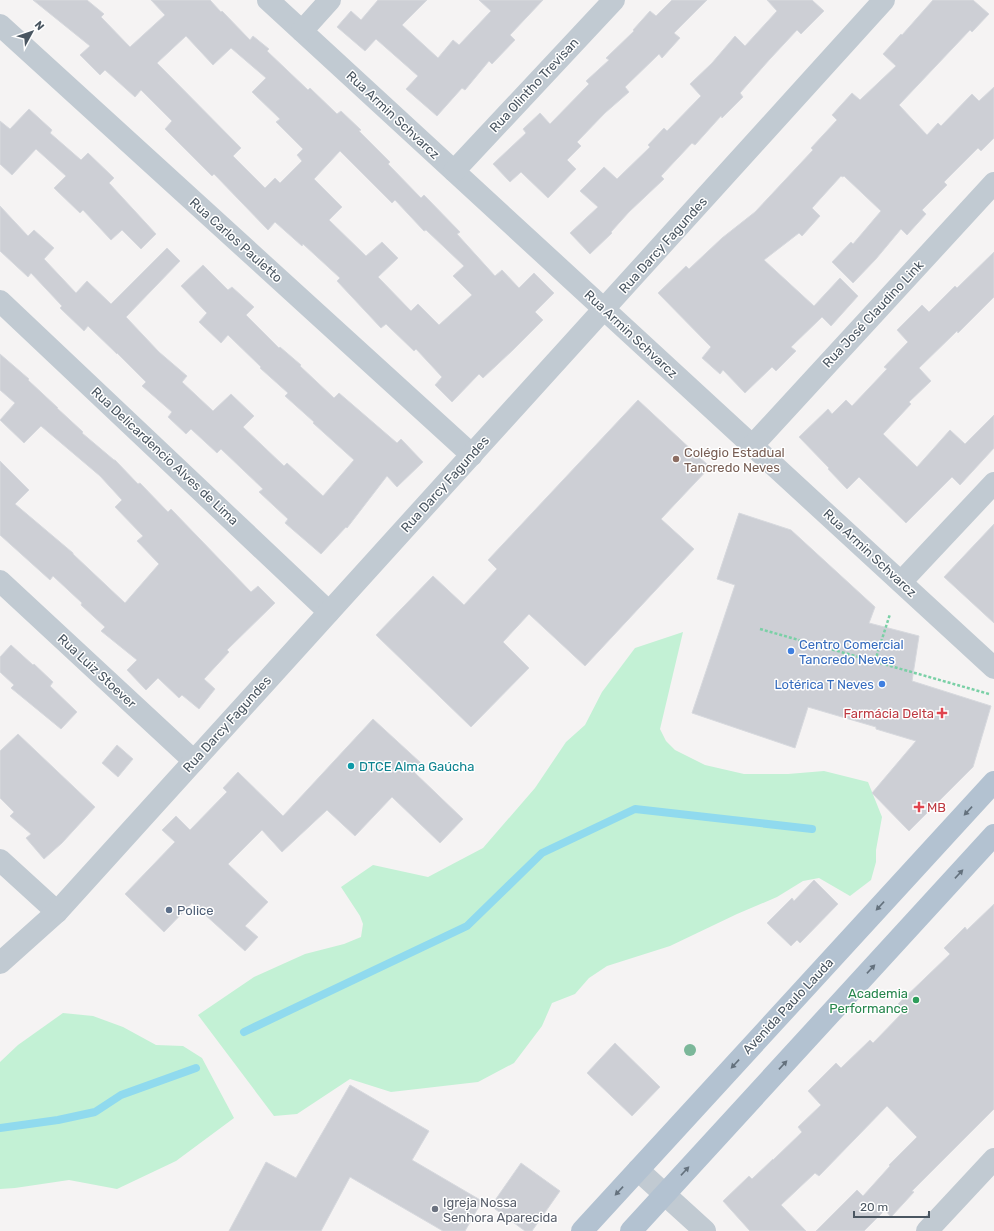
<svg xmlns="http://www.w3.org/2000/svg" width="994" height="1231" font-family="Rubik,sans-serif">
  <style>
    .green { fill: #c3f1d5 }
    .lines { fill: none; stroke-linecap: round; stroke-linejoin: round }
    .stream { stroke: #90daee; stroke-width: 8 }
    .building { fill: #cdcfd5; stroke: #d7d9de; fill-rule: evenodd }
    .path { stroke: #7ad0a6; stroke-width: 2.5; stroke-dasharray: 3 2; stroke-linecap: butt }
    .minor { stroke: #c1cad2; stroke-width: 22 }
    .major { stroke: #b3c2d1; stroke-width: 22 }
    .tree { fill: #7bb799 }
    .oneway { fill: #64717d }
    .education-dot { fill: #8d6e63; stroke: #fff; stroke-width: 1.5 }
    .shop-dot { fill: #3f7fe0; stroke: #fff; stroke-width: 1.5 }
    .health-dot { fill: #e0444e; stroke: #fff; stroke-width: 1.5 }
    .culture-dot { fill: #0f9aa8; stroke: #fff; stroke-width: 1.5 }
    .service-dot { fill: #5c6f8a; stroke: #fff; stroke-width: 1.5 }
    .leisure-dot { fill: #2e9e5b; stroke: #fff; stroke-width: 1.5 }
    .worship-dot { fill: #6b7280; stroke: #fff; stroke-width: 1.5 }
    .labels { text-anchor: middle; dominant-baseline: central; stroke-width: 3; stroke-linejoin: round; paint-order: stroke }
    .street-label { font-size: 13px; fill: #4a5661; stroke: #fff }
    .education-label { font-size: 13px; fill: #785e54; stroke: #fff; text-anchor: start }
    .shop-label { font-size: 13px; fill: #366cbe; stroke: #fff; text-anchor: start }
    .health-label { font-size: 13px; fill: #be3a42; stroke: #fff; text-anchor: end }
    .culture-label { font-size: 13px; fill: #0d838f; stroke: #fff; text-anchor: start }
    .service-label { font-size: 13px; fill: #4e5e75; stroke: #fff; text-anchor: start }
    .leisure-label { font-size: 13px; fill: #27864d; stroke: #fff; text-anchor: end }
    .worship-label { font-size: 13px; fill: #5b616d; stroke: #fff; text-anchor: start }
  </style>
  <rect width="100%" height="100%" fill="#f5f3f3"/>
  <g class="green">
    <polygon points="683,632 660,729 666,741 675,750 705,765 744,774 788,774 824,771 868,782 882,817 876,850 876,862 871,880 850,896 819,878 803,881 777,897 737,914 670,946 607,966 589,978 575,994 552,1003 542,1026 514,1063 478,1082 391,1092 350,1079 297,1114 274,1116 198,1015 254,977 305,954 344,944 361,937 363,924 360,916 341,887 373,865 428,877 483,848 535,788 566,742 585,725 602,692 635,648"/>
    <polygon points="63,1013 93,1016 123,1027 156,1045 183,1046 202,1058 234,1118 176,1161 117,1189 69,1180 15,1188 0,1189 0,1062 18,1045"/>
  </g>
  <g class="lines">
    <g class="stream">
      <polyline points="244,1032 467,926 542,853 635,809 812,829"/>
      <polyline points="0,1128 58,1120 95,1112 121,1095 196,1068"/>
    </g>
  </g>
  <g class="building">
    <path d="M33 0H87L104 14 101 17 130 47 165 15 151 0H210L221 12 222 11 250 40 253 36 269 49 267 51 308 90 310 88 337 114 341 111 361 130 359 131 390 162 388 164 421 198 424 195 460 232 457 234 495 276 502 270 519 288 534 273 554 293 535 312 543 320 513 350 483 378 479 374 452 402 435 385 442 377 416 349 414 351 386 324 381 328 337 281 340 278 303 244 302 246 275 222 268 230 214 174 212 176 165 129 172 121 141 90 135 97 105 70 100 75 80 55 90 46ZM186 36 213 65 231 48 266 78 252 92 280 119 276 122 303 149 297 155 302 161 280 183 275 178 265 188 233 156 241 148 157 63ZM340 151 392 203 395 200 424 231 426 230 464 266 453 276 472 295 439 325 418 304 411 311 378 277 398 258 382 242 366 256 329 220 342 207 314 179Z"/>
    <polygon points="378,0 427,0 402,25 438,58 453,40 459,45 491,11 479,0 543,0 510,35 515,40 492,64 489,61 465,90 462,88 437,116 406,89 418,76 376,39 365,51 337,27 351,11 361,20"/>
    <polygon points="672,0 707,0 674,33 680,38 662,58 659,54 625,87 629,92 605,113 577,142 581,146 567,160 576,169 548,198 521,172 510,182 493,164 526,133 523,129 540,113 550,124 589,84 586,81 609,60 606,58 634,31 633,30 650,11 656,16"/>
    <polygon points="767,0 812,0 824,11 801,34 797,30 770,59 740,93 743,97 722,118 721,116 695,145 692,143 661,176 664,179 629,212 611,232 612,233 590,254 570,233 598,207 580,191 604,167 617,179 650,147 648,145 664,128 667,131 701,96 690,84 712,63 735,36 745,46 777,11"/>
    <polygon points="933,0 973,0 989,14 972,32 970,30 899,105 927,135 938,123 941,126 972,94 979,101 994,87 994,138 981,151 978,148 944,182 947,185 922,210 926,214 907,235 901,229 876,259 853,283 832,262 851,242 853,244 881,211 844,176 843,177 841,176 812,208 820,216 802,236 799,233 764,260 814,306 840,278 858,296 831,326 822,317 791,347 796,351 776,371 772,367 745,393 723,370 720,374 702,358 711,347 658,293 686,266 689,269 722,238 755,212 813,150 811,148 837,120 832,115 852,93 860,100 896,66 883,54 901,34 902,35"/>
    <polygon points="29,109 52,130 50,133 81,160 88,153 114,178 109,183 156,234 141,249 122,230 111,240 83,210 80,213 54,188 66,176 36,149 12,175 0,164 0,121 10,129"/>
    <polygon points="0,206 28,236 34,230 54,248 44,259 76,293 87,281 111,304 167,248 180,261 126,317 159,352 187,376 182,382 213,411 231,394 254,416 243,427 284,466 287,463 323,496 354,460 313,423 314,422 285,396 288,393 260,368 261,367 228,335 221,343 199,322 207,313 181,286 203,265 228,290 232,287 254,307 246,315 279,348 280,347 301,365 300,366 334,398 339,393 397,443 401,439 423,462 397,487 387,476 347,528 346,527 321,554 285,523 288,519 259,492 263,489 221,449 217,453 191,429 186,434 168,417 172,412 142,386 146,382 117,353 117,354 88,326 84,331 60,308 62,306 31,273 28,277 0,251"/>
    <polygon points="994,252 994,297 958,333 957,331 919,368 931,381 909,402 911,404 883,434 917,467 950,430 965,444 994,415 994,448 960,485 952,477 906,523 859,477 847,489 828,469 829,468 799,437 828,409 832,414 846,400 852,406 887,369 884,367 908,342 897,330 922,305 929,312 955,286 957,288"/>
    <polygon points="0,354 29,379 28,380 58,408 57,408 83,432 82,433 114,460 115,460 138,484 140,483 168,512 171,509 251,592 258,586 275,603 227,650 229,652 204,679 215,689 199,709 182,695 179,698 158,678 146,690 127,670 137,660 101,631 105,627 81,605 82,603 53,576 50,580 0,535 0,461 29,490 15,504 73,553 73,554 125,603 159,564 137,541 143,536 115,507 122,500 100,476 41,426 24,443 0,420 15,403 0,390"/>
    <polygon points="638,400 710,467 661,519 694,549 585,666 529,614 503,642 529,668 471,727 376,635 433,576 464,605 497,569 488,560"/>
    <polygon points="739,513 791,530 875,607 869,623 919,636 912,681 991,706 973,767 909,831 872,793 916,741 876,729 876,727 808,707 795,748 692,713 735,585 717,579"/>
    <polygon points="994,524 994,623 944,577"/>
    <polygon points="11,645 33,665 34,664 53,682 50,686 77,712 61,729 11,688 14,685 0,672 0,657"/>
    <polygon points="373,719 422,764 414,772 463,819 440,843 392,797 355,836 327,810 282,852 262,830 228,864 268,902 245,926 258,937 245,951 192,903 164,932 125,894 175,842 162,830 176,816 190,830 227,792 223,788 238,772 283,816"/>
    <polygon points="18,734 95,807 62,843 44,859 26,838 31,834 10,816 14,812 0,798 0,751"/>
    <polygon points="117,745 133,759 118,777 102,763"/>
    <polygon points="814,880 838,904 800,943 797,940 791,946 767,923 792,898 794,901"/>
    <polygon points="994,904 994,1109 912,1191 914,1192 891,1217 885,1210 864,1231 816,1231 857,1190 863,1196 890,1166 889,1165 917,1137 887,1106 819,1176 815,1173 781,1205 806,1231 750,1231 723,1201 749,1176 752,1179 773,1159 773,1160 802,1132 798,1127 821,1105 808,1091 836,1063 841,1068 870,1040 873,1043 904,1011 898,1004 950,954 944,948 965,927 967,930"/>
    <polygon points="615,1043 660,1087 632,1116 587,1073"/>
    <polygon points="350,1085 429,1131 412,1160 482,1201 465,1231 443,1231 350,1177 321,1231 229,1231 266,1162 296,1178"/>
    <polygon points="521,1163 560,1191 532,1231 525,1231 491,1206"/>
  </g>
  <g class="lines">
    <g class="path">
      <polyline points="760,629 989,694"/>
      <polyline points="875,661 890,614"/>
    </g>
    <g class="minor">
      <polyline points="268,0 994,668"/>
      <polyline points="0,25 472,455"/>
      <polyline points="302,31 330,0"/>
      <polyline points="454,171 614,0"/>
      <polyline points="0,301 329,612"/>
      <polyline points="753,445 994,183"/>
      <polyline points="0,581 194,761"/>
      <polyline points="901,582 994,483"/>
      <polyline points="0,860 57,912"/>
      <polyline points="0,963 57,912 884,0"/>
      <polyline points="638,1170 705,1231"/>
      <polyline points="927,1231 994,1159"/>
    </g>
    <g class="major">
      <polyline points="582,1231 994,782"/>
      <polyline points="631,1231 994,835"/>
    </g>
  </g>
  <circle class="tree" cx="690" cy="1050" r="6"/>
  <defs><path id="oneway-solid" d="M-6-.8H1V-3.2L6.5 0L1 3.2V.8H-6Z"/></defs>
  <g class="oneway">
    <use href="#oneway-solid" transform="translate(968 811) rotate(133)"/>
    <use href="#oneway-solid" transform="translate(959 874) rotate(-47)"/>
    <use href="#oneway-solid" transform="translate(880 906) rotate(133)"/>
    <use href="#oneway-solid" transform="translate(871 969) rotate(-47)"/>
    <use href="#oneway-solid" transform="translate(735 1064) rotate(133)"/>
    <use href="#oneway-solid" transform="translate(783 1065) rotate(-47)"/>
    <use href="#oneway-solid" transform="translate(685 1171) rotate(-47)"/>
    <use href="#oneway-solid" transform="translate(619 1191) rotate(133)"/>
  </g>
  <circle class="education-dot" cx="676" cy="459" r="4"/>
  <g class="shop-dot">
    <circle cx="791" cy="651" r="4"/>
    <circle cx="882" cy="684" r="4"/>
  </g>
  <g class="health-dot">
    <path d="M940 707h4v4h4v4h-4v4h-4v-4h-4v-4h4z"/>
    <path d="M917 801h4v4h4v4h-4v4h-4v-4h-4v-4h4z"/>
  </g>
  <circle class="culture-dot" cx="351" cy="766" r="4"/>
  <circle class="service-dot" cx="169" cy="910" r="4"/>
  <circle class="leisure-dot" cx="916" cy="1000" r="4"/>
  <circle class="worship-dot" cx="435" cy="1209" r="4"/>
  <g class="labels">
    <g class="street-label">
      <text transform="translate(534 85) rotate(-47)">Rua Olintho Trevisan</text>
      <text transform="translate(393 115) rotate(43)">Rua Armin Schvarcz</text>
      <text transform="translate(236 240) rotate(42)">Rua Carlos Pauletto</text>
      <text transform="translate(663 245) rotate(-48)">Rua Darcy Fagundes</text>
      <text transform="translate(873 314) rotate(-47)">Rua José Claudino Link</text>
      <text transform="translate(631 334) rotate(43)">Rua Armin Schvarcz</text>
      <text transform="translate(165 456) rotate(43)">Rua Delicardencio Alves de Lima</text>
      <text transform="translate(445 484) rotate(-48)">Rua Darcy Fagundes</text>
      <text transform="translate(870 553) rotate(43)">Rua Armin Schvarcz</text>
      <text transform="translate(97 671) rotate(43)">Rua Luiz Stoever</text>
      <text transform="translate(227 724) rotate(-48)">Rua Darcy Fagundes</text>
      <text transform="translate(788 1006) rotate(-47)">Avenida Paulo Lauda</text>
    </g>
    <g class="education-label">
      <text x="684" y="452">Colégio Estadual<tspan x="684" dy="15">Tancredo Neves</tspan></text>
    </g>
    <g class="shop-label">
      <text x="799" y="644">Centro Comercial<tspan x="799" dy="15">Tancredo Neves</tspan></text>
      <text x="874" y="684" text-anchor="end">Lotérica T Neves</text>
    </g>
    <g class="health-label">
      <text x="934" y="713">Farmácia Delta</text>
      <text x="927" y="807" text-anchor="start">MB</text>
    </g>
    <g class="culture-label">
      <text x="359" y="766">DTCE Alma Gaúcha</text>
    </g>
    <g class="service-label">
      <text x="177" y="910">Police</text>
    </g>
    <g class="leisure-label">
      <text x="908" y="993">Academia<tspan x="908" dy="15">Performance</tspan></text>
    </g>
    <g class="worship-label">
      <text x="443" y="1202">Igreja Nossa<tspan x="443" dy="15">Senhora Aparecida</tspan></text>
    </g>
  </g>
  <g transform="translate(32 32) rotate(50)" stroke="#ffffff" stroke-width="3" paint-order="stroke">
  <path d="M0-3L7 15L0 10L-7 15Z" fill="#4a5661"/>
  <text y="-6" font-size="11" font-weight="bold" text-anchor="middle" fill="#4a5661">N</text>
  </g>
  <path d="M854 1211v6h75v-6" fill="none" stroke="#4a5661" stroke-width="2"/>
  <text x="860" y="1211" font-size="12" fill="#4a5661" stroke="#ffffff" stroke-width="3" paint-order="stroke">20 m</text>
</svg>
